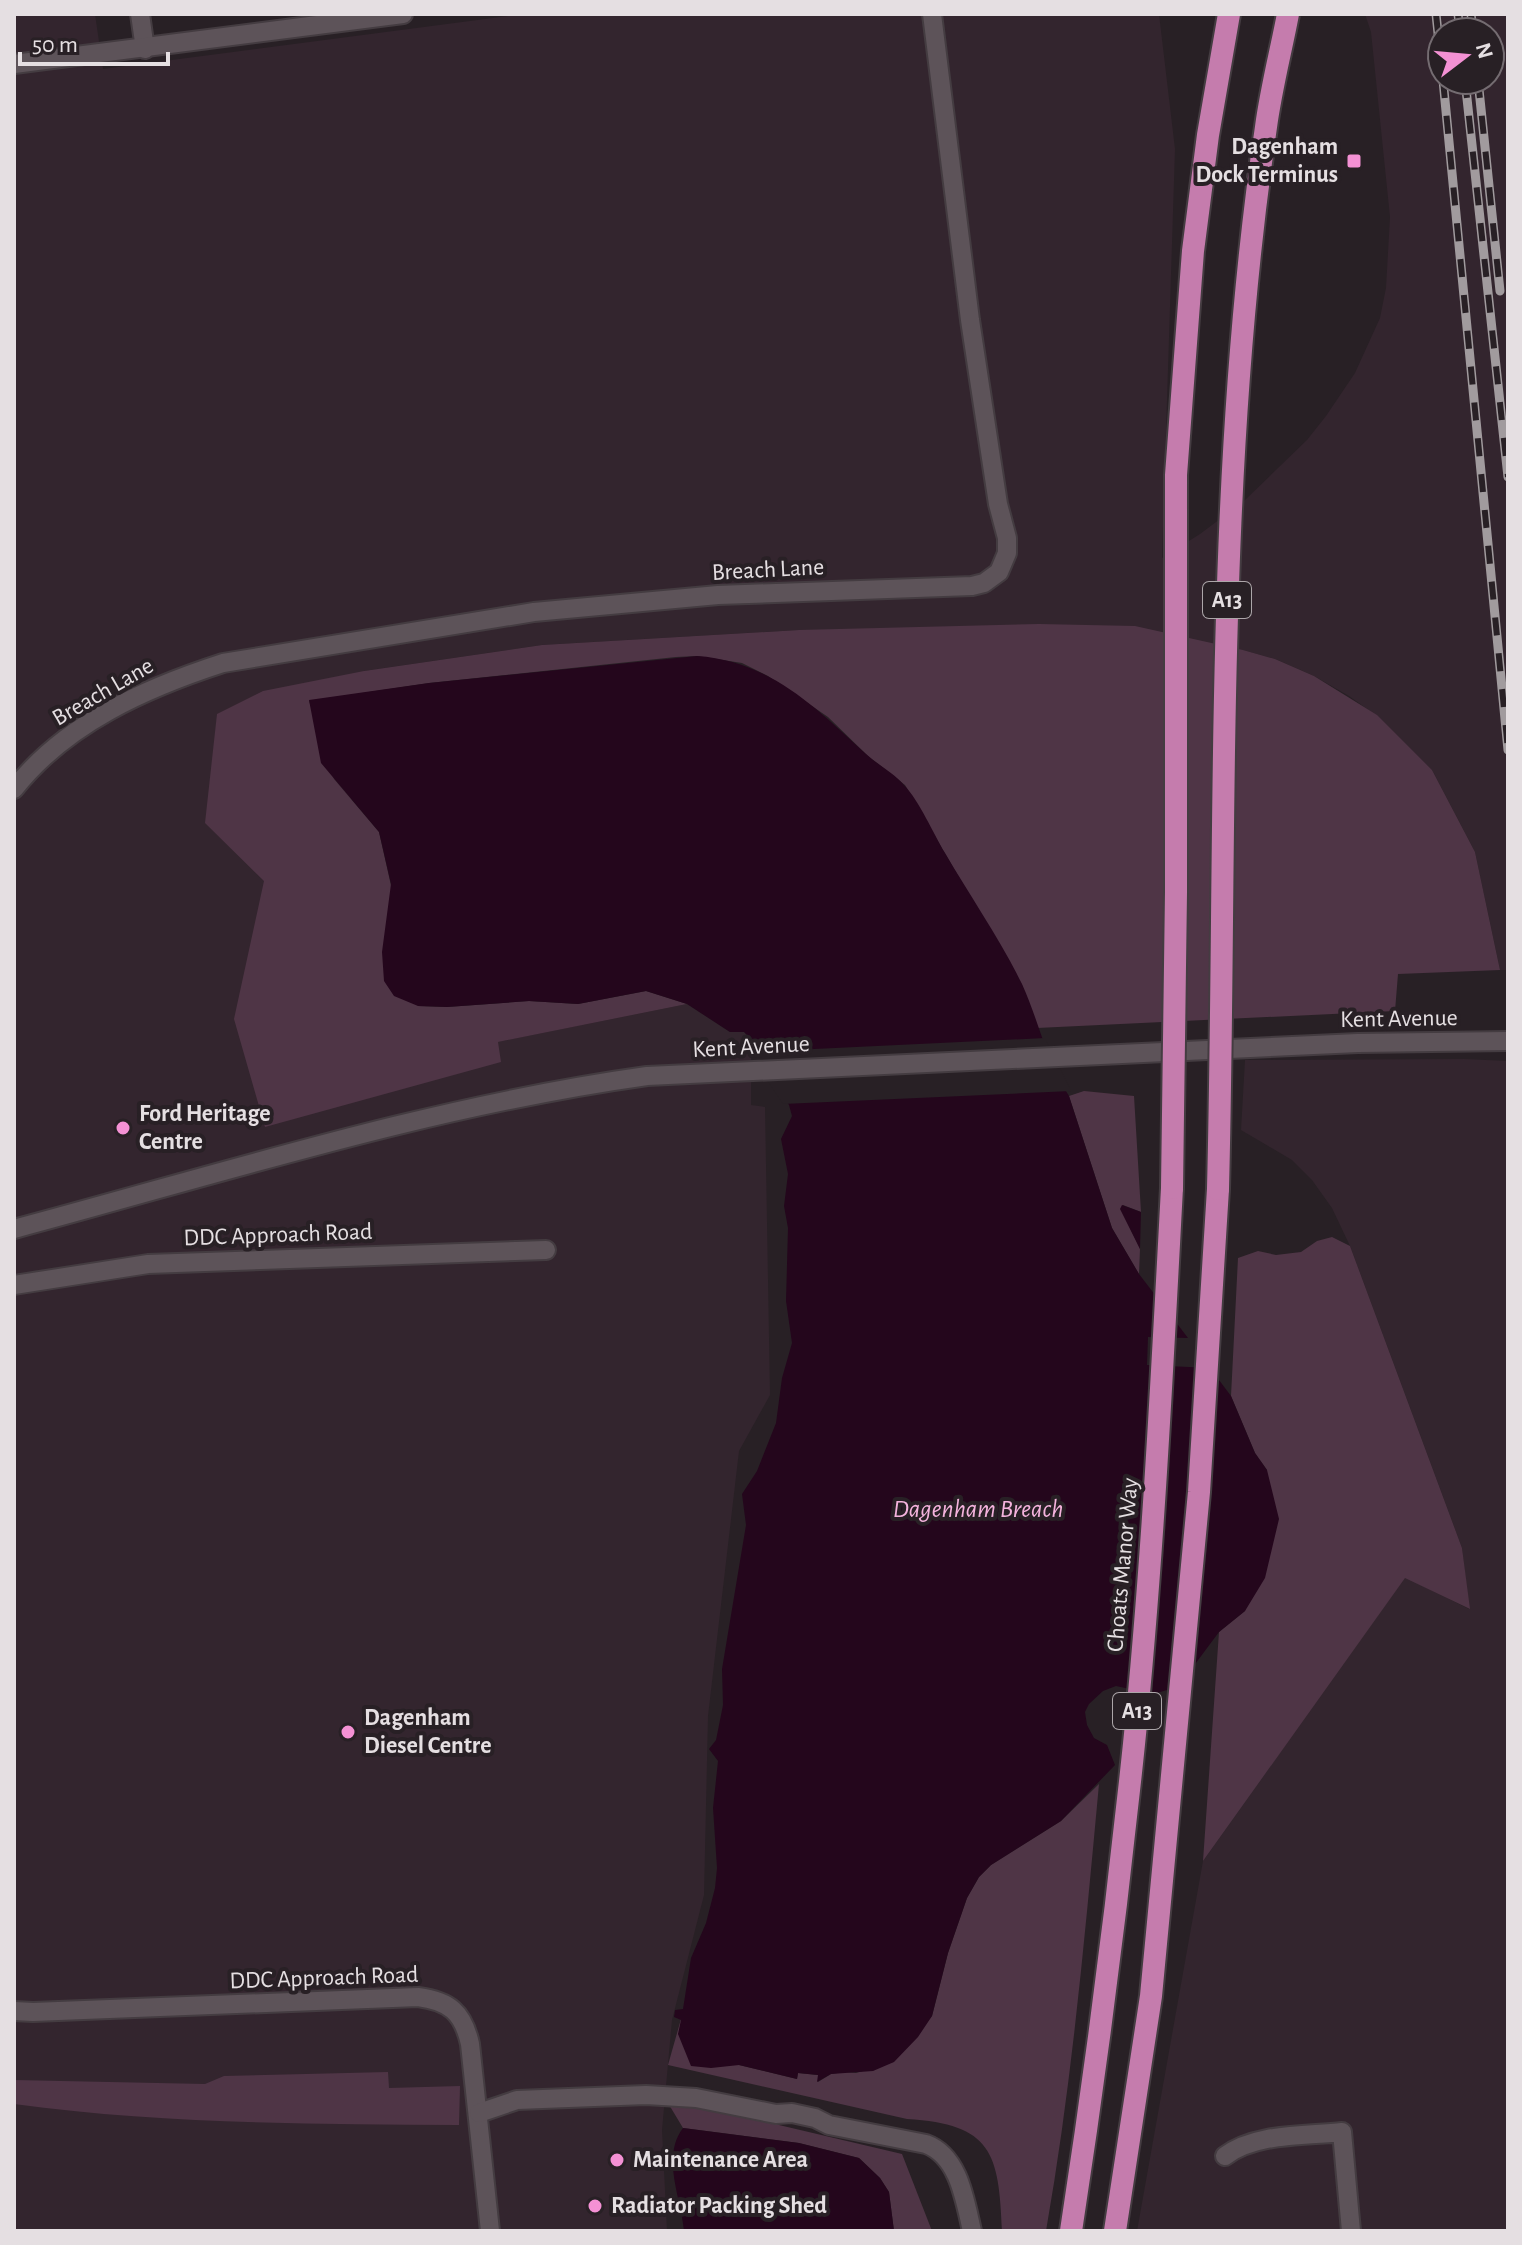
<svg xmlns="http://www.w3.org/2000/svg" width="1522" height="2245" font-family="'Alegreya Sans',sans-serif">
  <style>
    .built { fill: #33252e; fill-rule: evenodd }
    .green { fill: #4f3546 }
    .water { fill: #24061c }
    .pier { fill: #282025 }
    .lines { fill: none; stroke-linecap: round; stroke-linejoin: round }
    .minor-casing { stroke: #443c41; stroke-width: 22 }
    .trunk-casing { stroke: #443c41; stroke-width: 26 }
    .minor { stroke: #5d5359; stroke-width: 18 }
    .trunk { stroke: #c57cad; stroke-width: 22 }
    .rail-casing { stroke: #a19b9e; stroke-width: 9 }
    .rail { stroke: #282025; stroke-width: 6; stroke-dasharray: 18; stroke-linecap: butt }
    .trunk-bridge-casing { stroke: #443c41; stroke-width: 26; stroke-linecap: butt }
    .trunk-bridge { stroke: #c57cad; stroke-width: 22 }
    .poi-dot { fill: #f491d4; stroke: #282025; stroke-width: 3 }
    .labels { text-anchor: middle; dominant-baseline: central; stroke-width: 8; stroke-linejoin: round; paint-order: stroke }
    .shield { fill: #282025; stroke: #aca6a9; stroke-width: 2 }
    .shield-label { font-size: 22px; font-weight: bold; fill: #e5dfe2 }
    .poi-label { font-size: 24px; font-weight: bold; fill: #e5dfe2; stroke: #282025; text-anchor: start }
    .street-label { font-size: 24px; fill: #e5dfe2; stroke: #282025 }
    .water-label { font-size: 26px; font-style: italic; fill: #f4b3dd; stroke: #282025 }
  </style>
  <rect width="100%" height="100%" fill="#282025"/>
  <g class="built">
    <path d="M14 14H95L103 69 524 14H1159L1175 149 1162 558 1200 534 1244 501 1307 440 1326 416 1355 373 1380 318 1386 288 1390 217 1371 32 1365 14H1508V970H1500L1475 852 1432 770 1377 716 1349 696 1314 676 1275 659 1243 650 799 630 542 645 364 671 328 1049 497 1042 687 1004 730 1032H744L754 1042 751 1052V1105L765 1107 770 1395 739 1451 708 1716 704 1895 672 2020 662 2130 667 2231H14ZM1442 32H1490V80H1442Z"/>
    <polygon points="1464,1059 1508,1061 1508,2231 1137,2231 1203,1861 1405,1577 1469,1609 1462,1548 1350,1246 1332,1208 1312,1180 1292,1160 1241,1130 1245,1060"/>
  </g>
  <g class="green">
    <polygon points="1039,624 1135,626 1243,650 1275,659 1314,676 1377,715 1432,770 1475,852 1500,970 1398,974 1395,1011 1037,1028 1022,985 905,785 868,756 828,717 768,676 742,663 697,656 676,657 429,683 309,701 334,779 379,832 418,1006 447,1007 529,1001 578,1004 646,991 687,1004 498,1042 501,1062 265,1127 234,1019 264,881 205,823 217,714 263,691 364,671 542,645 799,630"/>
    <polygon points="1084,1091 1134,1096 1141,1212 1123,1205 1121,1209 1140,1249 1139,1274 1112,1228 1069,1096"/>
    <polygon points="1332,1237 1350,1246 1462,1548 1470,1609 1405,1578 1203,1861 1219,1632 1245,1611 1267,1470 1255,1453 1231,1396 1238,1258 1258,1251 1276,1255 1301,1252 1317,1241"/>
    <path d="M1099 1784C1085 1934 1072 2083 1046 2231H1002C999 2153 992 2124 907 2119L668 2065 681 2019 739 2065 797 2079 798 2073 818 2075V2082L831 2074 844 2072 856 2073 893 2062 932 2016 948 1953 967 1898 979 1877 991 1865 1061 1821Z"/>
    <path d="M388 2072 389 2088 460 2086 459 2125C313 2124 159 2124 14 2104V2080L205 2084 224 2076Z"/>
    <polygon points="665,2098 902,2154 932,2231 894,2231 889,2192 880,2178 859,2158 799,2143 683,2128"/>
  </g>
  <g class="water">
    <path d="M697 656C770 661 816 708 866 754 878 765 894 773 904 785 920 802 933 833 945 853 970 896 1000 939 1022 984 1039 1021 1046 1061 1069 1096L1112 1228 1139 1274 1188 1338 1148 1337 1147 1365 1210 1368 1231 1396 1255 1453 1267 1470 1279 1519 1265 1578 1245 1611 1219 1632 1178 1687 1153 1694 1116 1686 1103 1691 1089 1704 1085 1712 1087 1725 1094 1738 1107 1745 1115 1765 1061 1821 991 1865 979 1877 967 1898 948 1953 932 2016 918 2037 894 2062 873 2071 831 2074 817 2082 818 2075 798 2073 797 2079 739 2065 711 2068 691 2066 678 2034 681 2020 674 2017 675 2010 683 2009 691 1958 706 1923 715 1888 717 1868 713 1808 718 1761 709 1749 716 1740 723 1705 722 1669 746 1525 742 1494 757 1471 776 1423 782 1378 792 1343 786 1301 788 1228 784 1206 788 1174 781 1139 792 1116 789 1105 756 1057 754 1042 744 1032H730L687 1004 646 991 578 1004 529 1001 447 1007 418 1006 394 996 384 981 382 952 391 884 379 832 321 763 309 700 429 683Z"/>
    <polygon points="1122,1205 1141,1212 1140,1249 1120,1209"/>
    <path d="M683 2128 799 2143 859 2158 880 2178 889 2192 894 2231H684C681 2198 661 2157 683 2128Z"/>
  </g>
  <polygon class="pier" points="1045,1038 1071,1091 783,1104 753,1059 752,1052"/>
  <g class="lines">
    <g class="minor-casing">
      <g id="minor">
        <polyline points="140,14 145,49"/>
        <polyline points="14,64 403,14"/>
        <path d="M14 789C66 723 146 688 223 663L534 612 718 595 972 586 984 583 999 572 1007 553V538L998 504 970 320 932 14"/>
        <path d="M14 1229C223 1173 432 1106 647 1076L1358 1043 1508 1041"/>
        <polyline points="14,1285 148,1264 546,1250"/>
        <path d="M14 2011 33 2012 418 1997C449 2001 463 2012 470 2044L490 2231"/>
        <path d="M479 2113 517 2100 646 2095 696 2098 776 2114 792 2113 815 2118 829 2125 926 2144C959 2156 965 2201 972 2231"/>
        <path d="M1225 2156C1255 2133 1305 2136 1342 2132L1351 2231"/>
      </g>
    </g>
    <g class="trunk-casing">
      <g id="trunk">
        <path d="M1071 2231C1096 2069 1117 1907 1134 1744 1153 1559 1162 1373 1172 1188"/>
        <polyline points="1115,2231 1151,1996 1199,1492 1218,1189"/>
      </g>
    </g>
    <use href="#minor" class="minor"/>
    <use href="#trunk" class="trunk"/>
    <g class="rail-casing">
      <g id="rail">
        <polyline points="1436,14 1442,71"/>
        <polyline points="1458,14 1460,32"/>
        <polyline points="1471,14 1473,32"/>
        <polyline points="1443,80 1508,750"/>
        <polyline points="1465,80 1508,477"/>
        <polyline points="1478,80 1500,291"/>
      </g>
    </g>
    <use href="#rail" class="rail"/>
    <g class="trunk-bridge-casing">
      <g id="trunk-bridge">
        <polyline points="1172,1188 1176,892 1176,475 1193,251 1208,135 1229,14"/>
        <path d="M1218 1189C1227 835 1214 478 1266 127 1271 89 1281 51 1288 14"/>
      </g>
    </g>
    <use href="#trunk-bridge" class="trunk-bridge"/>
  </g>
  <g class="poi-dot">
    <rect x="1346" y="153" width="16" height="16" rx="4"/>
    <circle cx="123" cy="1128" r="8"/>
    <circle cx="348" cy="1732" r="8"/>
    <circle cx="617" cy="2160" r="8"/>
    <circle cx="595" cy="2206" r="8"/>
  </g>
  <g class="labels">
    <g class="shield">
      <rect x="1203" y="582" width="48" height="36" rx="6"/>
      <rect x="1113" y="1693" width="48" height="36" rx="6"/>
    </g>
    <g class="shield-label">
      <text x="1227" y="600">A13</text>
      <text x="1137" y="1711">A13</text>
    </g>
    <g class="poi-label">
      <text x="1338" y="147" text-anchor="end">Dagenham<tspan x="1338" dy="28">Dock Terminus</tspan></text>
      <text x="139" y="1114">Ford Heritage<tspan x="139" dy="28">Centre</tspan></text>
      <text x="364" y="1718">Dagenham<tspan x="364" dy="28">Diesel Centre</tspan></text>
      <text x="633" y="2160">Maintenance Area</text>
      <text x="611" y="2206">Radiator Packing Shed</text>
    </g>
    <g class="street-label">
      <text transform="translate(768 570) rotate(-3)">Breach Lane</text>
      <text transform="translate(103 692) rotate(-30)">Breach Lane</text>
      <text transform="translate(1399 1019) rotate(-1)">Kent Avenue</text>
      <text transform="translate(751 1047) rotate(-3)">Kent Avenue</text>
      <text transform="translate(278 1235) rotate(-2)">DDC Approach Road</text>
      <text transform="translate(1123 1565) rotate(-85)">Choats Manor Way</text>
      <text transform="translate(324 1978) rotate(-2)">DDC Approach Road</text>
    </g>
    <g class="water-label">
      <text x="978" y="1509">Dagenham Breach</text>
    </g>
  </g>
  <rect width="1522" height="2245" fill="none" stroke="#e5dfe2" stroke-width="32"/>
  <g transform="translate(1466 56) rotate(74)"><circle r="38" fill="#282025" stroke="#746c71" stroke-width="2"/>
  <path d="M0-6L14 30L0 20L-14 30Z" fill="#f491d4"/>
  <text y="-12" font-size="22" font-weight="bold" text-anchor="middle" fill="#e5dfe2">N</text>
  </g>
  <path d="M20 52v12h148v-12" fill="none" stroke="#e5dfe2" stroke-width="4"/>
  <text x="32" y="52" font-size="24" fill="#e5dfe2" stroke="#282025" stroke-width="6" paint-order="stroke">50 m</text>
</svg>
